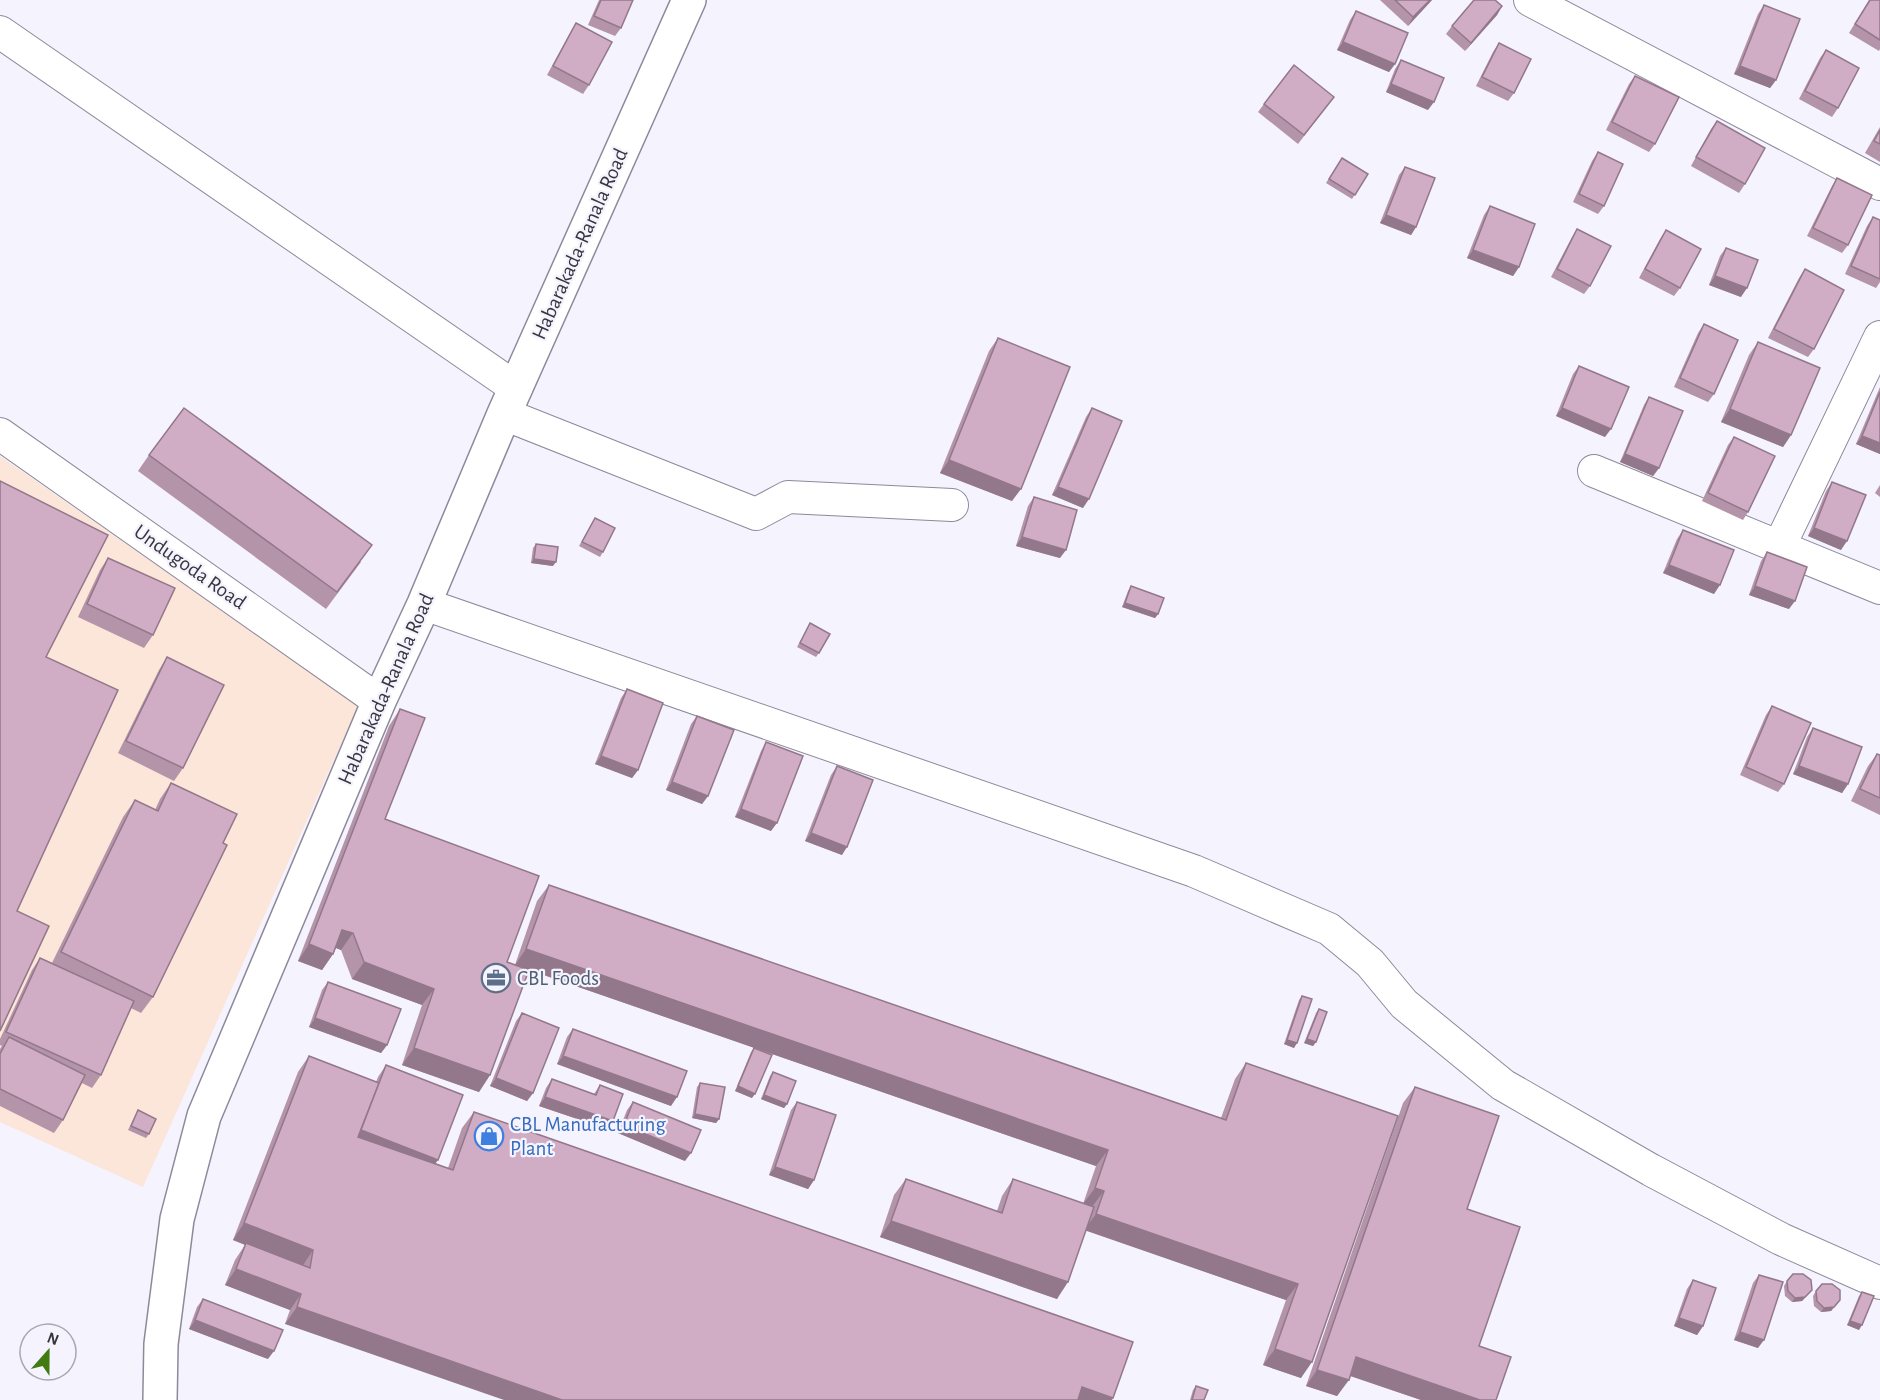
<svg xmlns="http://www.w3.org/2000/svg" width="1880" height="1400" font-family="'Alegreya Sans',sans-serif">
  <style>
    .industrial { fill: #fce5d9 }
    .lines { fill: none; stroke-linecap: round; stroke-linejoin: round }
    .minor-casing { stroke: #8d899b; stroke-width: 34 }
    .major-casing { stroke: #8d899b; stroke-width: 36 }
    .minor { stroke: #fff; stroke-width: 32 }
    .major { stroke: #fff; stroke-width: 33 }
    .wall { fill: #b494a9 }
    .shaded-wall { fill: #92788a }
    .building { fill: #d1acc5; stroke: #92788a; stroke-width: 1.5 }
    .labels { text-anchor: middle; dominant-baseline: central; stroke-width: 4.5; stroke-linejoin: round; paint-order: stroke }
    .street-label { font-size: 21px; fill: #37363d; stroke: #f5f3fe }
    .service-label { font-size: 21px; fill: #4e5e75; stroke: #f5f3fe; text-anchor: start }
    .shop-label { font-size: 21px; fill: #366cbe; stroke: #f5f3fe; text-anchor: start }
  </style>
  <rect width="100%" height="100%" fill="#f5f3fe"/>
  <polygon class="industrial" points="0,456 358,706 143,1187 0,1122"/>
  <g class="lines">
    <g class="minor-casing">
      <g id="minor">
        <polyline points="1530,0 1880,184"/>
        <polyline points="0,32 516,388"/>
        <polyline points="504,414 756,514 788,497 952,505"/>
        <polyline points="0,434 379,701"/>
        <polyline points="1594,471 1880,588"/>
        <polyline points="1779,547 1880,337"/>
        <polyline points="424,604 1194,871 1329,929 1370,963 1404,1004 1503,1085 1651,1170 1781,1239 1880,1283"/>
      </g>
    </g>
    <g class="major-casing">
      <polyline id="major" points="160,1400 161,1344 177,1219 204,1116 379,701 424,604 504,414 689,0"/>
    </g>
    <use href="#minor" class="minor"/>
    <use href="#major" class="major"/>
  </g>
  <g class="wall">
    <polygon points="599,0 633,0 621,28 615,36 588,25"/>
    <polygon points="1380,0 1432,0 1408,26"/>
    <polygon points="1869,0 1880,0 1880,49 1879,51 1849,33"/>
    <polygon points="1764,5 1776,80 1770,88 1734,74 1758,14"/>
    <polygon points="1502,6 1497,15 1465,51 1446,34 1452,26"/>
    <polygon points="1356,11 1395,64 1389,72 1337,50 1350,20"/>
    <polygon points="576,23 589,85 583,94 547,75 571,31"/>
    <polygon points="1499,43 1514,93 1508,101 1476,86 1493,52"/>
    <polygon points="1826,50 1838,108 1832,117 1799,99 1820,58"/>
    <polygon points="1401,60 1428,110 1386,92 1395,69"/>
    <polygon points="1635,76 1655,144 1649,152 1606,130 1629,84"/>
    <polygon points="1264,104 1328,105 1298,144 1258,112"/>
    <polygon points="1717,121 1745,184 1739,193 1691,166 1711,129"/>
    <polygon points="1880,127 1880,162 1865,153"/>
    <polygon points="1598,152 1604,206 1598,214 1573,202 1592,161"/>
    <polygon points="1342,158 1368,174 1352,199 1326,183"/>
    <polygon points="1405,167 1416,227 1411,235 1380,223 1399,175"/>
    <polygon points="1837,178 1848,245 1842,253 1807,236 1832,186"/>
    <polygon points="1490,206 1519,267 1513,276 1467,258 1484,215"/>
    <polygon points="1873,217 1880,220 1880,282 1876,288 1845,274 1867,226"/>
    <polygon points="1577,229 1590,286 1584,294 1551,277 1572,237"/>
    <polygon points="1666,230 1680,288 1674,296 1639,278 1660,239"/>
    <polygon points="1726,248 1741,297 1709,285 1720,256"/>
    <polygon points="1805,269 1814,349 1808,357 1768,338 1799,278"/>
    <polygon points="1704,324 1714,394 1708,402 1674,387 1698,333"/>
    <polygon points="998,338 1012,501 940,473 989,351"/>
    <polygon points="1758,342 1791,435 1783,447 1721,422 1749,355"/>
    <polygon points="1579,366 1605,437 1556,416 1573,374"/>
    <polygon points="1880,387 1880,454 1856,444"/>
    <polygon points="1649,397 1659,468 1653,476 1620,462 1644,405"/>
    <polygon points="1092,408 1083,508 1052,495 1086,417"/>
    <polygon points="1734,437 1748,512 1743,520 1702,501 1728,445"/>
    <polygon points="149,455 361,562 326,609 138,471"/>
    <polygon points="1832,482 1841,550 1808,536 1826,491"/>
    <polygon points="1880,485 1880,497 1875,493"/>
    <polygon points="1034,497 1060,558 1016,546 1028,506"/>
    <polygon points="595,518 603,552 600,557 579,546"/>
    <polygon points="1683,530 1714,594 1663,573 1677,539"/>
    <polygon points="536,544 553,566 531,563 533,548"/>
    <polygon points="1767,552 1789,609 1749,595 1761,561"/>
    <polygon points="108,558 153,635 144,648 78,617 100,570"/>
    <polygon points="1131,586 1158,614 1155,618 1122,607 1128,591"/>
    <polygon points="810,623 819,653 816,657 797,647"/>
    <polygon points="167,657 183,768 174,781 118,753 159,670"/>
    <polygon points="627,689 638,770 632,778 595,764 621,698"/>
    <polygon points="1772,706 1784,784 1778,792 1740,775 1766,715"/>
    <polygon points="400,709 385,819 507,962 515,965 537,901 549,885 1221,1118 1235,1079 1246,1063 1398,1116 1301,1378 1263,1365 1286,1300 1086,1230 1057,1299 880,1237 894,1195 906,1179 997,1211 1002,1196 1013,1179 1083,1204 1096,1166 529,970 490,1075 479,1092 402,1065 422,1005 352,979 341,950 336,948 333,954 322,970 298,961 389,726"/>
    <polygon points="697,716 708,796 702,804 666,790 691,724"/>
    <polygon points="1813,728 1848,784 1842,793 1793,774 1807,737"/>
    <polygon points="766,742 771,831 735,817 761,751"/>
    <polygon points="1877,754 1880,755 1880,815 1851,801 1868,766"/>
    <polygon points="837,766 842,855 805,841 831,775"/>
    <polygon points="171,783 153,997 141,1013 131,1008 101,1075 92,1088 82,1083 63,1120 54,1133 0,1106 0,1049 2,1046 0,1045 0,1039 32,970 40,958 52,963 123,817 135,800 155,810 160,799"/>
    <polygon points="328,982 387,1045 381,1053 309,1027 322,990"/>
    <polygon points="1302,996 1294,1048 1284,1044 1299,1000"/>
    <polygon points="1319,1009 1316,1042 1313,1046 1304,1043 1316,1013"/>
    <polygon points="522,1013 533,1093 527,1101 490,1086 516,1021"/>
    <polygon points="573,1029 671,1106 557,1064 567,1037"/>
    <polygon points="754,1048 752,1098 735,1091 751,1052"/>
    <polygon points="309,1056 376,1082 378,1077 386,1065 438,1160 435,1163 448,1168 462,1128 474,1112 1133,1342 285,1324 290,1310 225,1285 235,1260 245,1245 233,1240 298,1072"/>
    <polygon points="773,1072 787,1104 784,1108 761,1099 770,1076"/>
    <polygon points="552,1079 594,1094 600,1085 607,1129 539,1106 546,1088"/>
    <polygon points="700,1083 719,1119 716,1123 692,1118 697,1087"/>
    <polygon points="1415,1087 1421,1400 1350,1376 1337,1396 1306,1386 1403,1103"/>
    <polygon points="633,1102 685,1161 618,1133 627,1110"/>
    <polygon points="797,1102 814,1180 808,1189 769,1175 791,1110"/>
    <polygon points="138,1110 149,1134 146,1138 128,1130"/>
    <polygon points="1759,1275 1758,1348 1734,1340 1753,1283"/>
    <polygon points="1693,1280 1703,1326 1697,1335 1674,1326 1687,1289"/>
    <polygon points="1787,1281 1812,1290 1802,1301 1792,1302 1785,1296 1784,1286"/>
    <polygon points="1816,1291 1837,1304 1831,1311 1821,1312 1814,1306 1813,1296"/>
    <polygon points="1862,1292 1859,1330 1847,1325 1859,1296"/>
    <polygon points="203,1299 268,1359 189,1329 197,1307"/>
    <polygon points="1196,1386 1204,1400 1190,1400 1193,1390"/>
  </g>
  <g class="shaded-wall">
    <polygon points="1430,0 1432,0 1408,26 1413,17"/>
    <polygon points="1502,6 1497,15 1465,51 1471,43"/>
    <polygon points="1343,42 1395,64 1389,72 1337,50"/>
    <polygon points="1740,66 1776,80 1770,88 1734,74"/>
    <polygon points="1391,84 1434,102 1428,110 1386,92"/>
    <polygon points="1386,215 1416,227 1411,235 1380,223"/>
    <polygon points="1473,250 1519,267 1513,276 1467,258"/>
    <polygon points="1715,276 1747,288 1741,297 1709,285"/>
    <polygon points="1562,408 1611,429 1605,437 1556,416"/>
    <polygon points="1730,409 1791,435 1783,447 1721,422"/>
    <polygon points="1862,436 1880,443 1880,454 1856,444"/>
    <polygon points="1625,454 1659,468 1653,476 1620,462"/>
    <polygon points="949,460 1021,489 1012,501 940,473"/>
    <polygon points="1058,487 1089,499 1083,508 1052,495"/>
    <polygon points="1814,528 1847,541 1841,550 1808,536"/>
    <polygon points="1022,537 1066,550 1060,558 1016,546"/>
    <polygon points="534,559 556,562 553,566 531,563"/>
    <polygon points="1669,565 1720,585 1714,594 1663,573"/>
    <polygon points="1755,586 1795,601 1789,609 1749,595"/>
    <polygon points="1125,603 1158,614 1155,618 1122,607"/>
    <polygon points="601,756 638,770 632,778 595,764"/>
    <polygon points="1799,766 1848,784 1842,793 1793,774"/>
    <polygon points="672,782 708,796 702,804 666,790"/>
    <polygon points="741,809 777,823 771,831 735,817"/>
    <polygon points="811,833 847,847 842,855 805,841"/>
    <polygon points="342,930 353,933 341,950 331,946"/>
    <polygon points="309,944 333,954 322,970 298,961"/>
    <polygon points="526,949 1108,1150 1096,1166 515,965"/>
    <polygon points="364,962 434,989 422,1005 352,979"/>
    <polygon points="315,1018 387,1045 381,1053 309,1027"/>
    <polygon points="1307,1039 1316,1042 1313,1046 1304,1043"/>
    <polygon points="1287,1040 1297,1043 1294,1048 1284,1044"/>
    <polygon points="414,1048 490,1075 479,1092 402,1065"/>
    <polygon points="563,1056 677,1097 671,1106 557,1064"/>
    <polygon points="496,1078 533,1093 527,1101 490,1086"/>
    <polygon points="738,1086 755,1094 752,1098 735,1091"/>
    <polygon points="764,1095 787,1104 784,1108 761,1099"/>
    <polygon points="545,1097 613,1121 607,1129 539,1106"/>
    <polygon points="695,1114 719,1119 716,1123 692,1118"/>
    <polygon points="624,1125 691,1153 685,1161 618,1133"/>
    <polygon points="361,1130 438,1160 429,1172 352,1142"/>
    <polygon points="775,1167 814,1180 808,1189 769,1175"/>
    <polygon points="1095,1188 1104,1191 1092,1207 1083,1204"/>
    <polygon points="1096,1214 1298,1284 1286,1300 1084,1230"/>
    <polygon points="891,1221 1068,1282 1057,1299 880,1237"/>
    <polygon points="244,1223 313,1250 302,1267 233,1240"/>
    <polygon points="236,1269 301,1294 290,1310 225,1285"/>
    <polygon points="1812,1290 1802,1301 1792,1302 1795,1298"/>
    <polygon points="1840,1300 1831,1311 1821,1312 1824,1308"/>
    <polygon points="297,1307 562,1400 504,1400 285,1324"/>
    <polygon points="1679,1318 1703,1326 1697,1335 1674,1326"/>
    <polygon points="195,1320 274,1351 268,1359 189,1329"/>
    <polygon points="1850,1321 1862,1325 1859,1330 1847,1325"/>
    <polygon points="1740,1332 1764,1340 1758,1348 1734,1340"/>
    <polygon points="1275,1349 1312,1362 1301,1378 1263,1365"/>
    <polygon points="1356,1357 1480,1400 1421,1400 1345,1374"/>
    <polygon points="1317,1370 1349,1380 1337,1396 1306,1386"/>
    <polygon points="1082,1387 1113,1398 1112,1400 1073,1400"/>
  </g>
  <g class="building">
    <polygon points="601,0 633,0 621,28 594,16"/>
    <polygon points="1395,0 1430,0 1413,17"/>
    <polygon points="1474,0 1495,0 1502,6 1471,43 1452,26"/>
    <polygon points="1870,0 1880,0 1880,40 1855,24"/>
    <polygon points="1764,5 1800,19 1776,80 1740,66"/>
    <polygon points="1356,11 1408,33 1395,64 1343,42"/>
    <polygon points="576,23 612,42 589,85 553,66"/>
    <polygon points="1499,43 1531,59 1514,93 1482,77"/>
    <polygon points="1826,50 1859,68 1838,108 1805,91"/>
    <polygon points="1401,60 1444,78 1434,102 1391,84"/>
    <polygon points="1294,65 1334,97 1304,135 1264,104"/>
    <polygon points="1635,76 1679,97 1655,144 1612,122"/>
    <polygon points="1717,121 1765,148 1745,184 1696,157"/>
    <polygon points="1880,130 1880,144 1874,141"/>
    <polygon points="1598,152 1623,164 1604,206 1579,194"/>
    <polygon points="1342,158 1368,174 1355,195 1329,179"/>
    <polygon points="1405,167 1435,178 1416,227 1386,215"/>
    <polygon points="1837,178 1872,195 1848,245 1813,228"/>
    <polygon points="1490,206 1535,224 1519,267 1473,250"/>
    <polygon points="1873,217 1880,220 1880,279 1851,266"/>
    <polygon points="1577,229 1611,246 1590,286 1557,269"/>
    <polygon points="1666,230 1701,249 1680,288 1645,269"/>
    <polygon points="1726,248 1758,260 1747,288 1715,276"/>
    <polygon points="1805,269 1844,290 1814,349 1774,329"/>
    <polygon points="1704,324 1738,340 1714,394 1680,378"/>
    <polygon points="998,338 1070,367 1021,489 949,460"/>
    <polygon points="1758,342 1820,368 1791,435 1730,409"/>
    <polygon points="1579,366 1629,387 1611,429 1562,408"/>
    <polygon points="1880,392 1880,443 1862,436"/>
    <polygon points="1649,397 1683,411 1659,468 1625,454"/>
    <polygon points="184,408 372,545 337,592 149,455"/>
    <polygon points="1092,408 1122,421 1089,499 1058,487"/>
    <polygon points="1734,437 1775,456 1748,512 1708,493"/>
    <polygon points="0,481 108,535 46,657 118,690 17,911 49,926 0,1031"/>
    <polygon points="1832,482 1866,495 1847,541 1814,528"/>
    <polygon points="1034,497 1077,510 1066,550 1022,537"/>
    <polygon points="595,518 615,528 603,552 582,542"/>
    <polygon points="1683,530 1734,550 1720,585 1669,565"/>
    <polygon points="536,544 558,547 556,562 534,559"/>
    <polygon points="1767,552 1807,567 1795,601 1755,586"/>
    <polygon points="108,558 175,588 153,635 87,604"/>
    <polygon points="1131,586 1164,598 1158,614 1125,603"/>
    <polygon points="810,623 830,634 819,653 800,643"/>
    <polygon points="167,657 224,685 183,768 126,741"/>
    <polygon points="627,689 663,703 638,770 601,756"/>
    <polygon points="1772,706 1811,723 1784,784 1746,767"/>
    <polygon points="400,709 425,718 385,819 539,876 507,962 529,970 490,1075 414,1048 434,989 364,962 353,933 342,930 333,954 309,944"/>
    <polygon points="697,716 734,730 708,796 672,782"/>
    <polygon points="1813,728 1862,747 1848,784 1799,766"/>
    <polygon points="766,742 803,756 777,823 741,809"/>
    <polygon points="1877,754 1880,755 1880,798 1860,789"/>
    <polygon points="837,766 873,780 847,847 811,833"/>
    <polygon points="171,783 237,814 223,843 227,845 153,997 61,952 135,800 158,811"/>
    <polygon points="549,885 1226,1120 1246,1063 1398,1116 1312,1362 1275,1349 1298,1284 1096,1214 1104,1191 1095,1188 1108,1150 526,949"/>
    <polygon points="40,958 134,1001 101,1075 6,1032"/>
    <polygon points="328,982 401,1009 387,1045 315,1018"/>
    <polygon points="1302,996 1312,999 1297,1043 1287,1040"/>
    <polygon points="1319,1009 1327,1012 1316,1042 1307,1039"/>
    <polygon points="522,1013 559,1028 533,1093 496,1078"/>
    <polygon points="573,1029 687,1071 677,1097 563,1056"/>
    <polygon points="9,1037 85,1075 63,1120 0,1089 0,1054"/>
    <polygon points="754,1048 772,1055 755,1094 738,1086"/>
    <polygon points="309,1056 379,1083 358,1137 453,1170 474,1112 1133,1342 1113,1398 1082,1387 1078,1400 562,1400 297,1307 301,1294 236,1269 246,1243 310,1268 313,1250 244,1223"/>
    <polygon points="386,1065 463,1095 438,1160 361,1130"/>
    <polygon points="773,1072 796,1081 787,1104 764,1095"/>
    <polygon points="552,1079 596,1095 600,1085 623,1094 613,1121 545,1097"/>
    <polygon points="700,1083 725,1087 719,1119 695,1114"/>
    <polygon points="1415,1087 1499,1116 1467,1209 1520,1227 1479,1346 1511,1357 1496,1400 1480,1400 1356,1357 1349,1380 1317,1370"/>
    <polygon points="633,1102 701,1130 691,1153 624,1125"/>
    <polygon points="797,1102 836,1115 814,1180 775,1167"/>
    <polygon points="138,1110 156,1119 149,1134 131,1126"/>
    <polygon points="906,1179 1002,1213 1013,1179 1094,1207 1068,1282 891,1221"/>
    <polygon points="1793,1274 1803,1274 1811,1280 1812,1290 1805,1297 1795,1298 1788,1291 1787,1281"/>
    <polygon points="1759,1275 1783,1282 1764,1340 1740,1332"/>
    <polygon points="1693,1280 1716,1288 1703,1326 1679,1318"/>
    <polygon points="1822,1284 1832,1284 1840,1290 1840,1300 1834,1307 1824,1308 1817,1301 1816,1291"/>
    <polygon points="1862,1292 1874,1296 1862,1325 1850,1321"/>
    <polygon points="203,1299 283,1330 274,1351 195,1320"/>
    <polygon points="1196,1386 1208,1390 1204,1400 1192,1400"/>
  </g>
  <defs>
    <g id="office-ring" transform="scale(1.5)"><circle r="9.5" fill="#f5f3fe" stroke="#5c6f8a" stroke-width="1.5"/><path d="M-6-3h4V-5.5h4V-3h4V5H-6ZM-1-4.5V-3h2v-1.5ZM-6 0V1H6V0Z" fill="#5c6f8a"/></g>
    <g id="shop-ring" transform="scale(1.5)"><circle r="9.5" fill="#f5f3fe" stroke="#3f7fe0" stroke-width="1.5"/><path d="M-5-2.5h2.3a2.7 3.5 0 0 1 5.4 0H5L5.5 6h-11ZM-1.5-2.5h3a1.5 2.3 0 0 0-3 0Z" fill="#3f7fe0"/></g>
  </defs>
  <g fill-rule="evenodd">
    <use href="#office-ring" x="496" y="978"/>
    <use href="#shop-ring" x="489" y="1136"/>
  </g>
  <g class="labels">
    <g class="street-label">
      <text transform="translate(580 244) rotate(-66)">Habarakada-Ranala Road</text>
      <text transform="translate(190 567) rotate(35)">Undugoda Road</text>
      <text transform="translate(386 689) rotate(-66)">Habarakada-Ranala Road</text>
    </g>
    <g class="service-label">
      <text x="517" y="978">CBL Foods</text>
    </g>
    <g class="shop-label">
      <text x="510" y="1124">CBL Manufacturing<tspan x="510" dy="24">Plant</tspan></text>
    </g>
  </g>
  <g transform="translate(48 1352) rotate(21)"><circle r="28" fill="#f5f3fe" stroke="#a9a7b1" stroke-width="1.5"/>
  <path d="M0-4.5L10 22L0 15L-10 22Z" fill="#427b14"/>
  <text y="-9" font-size="16" font-weight="bold" text-anchor="middle" fill="#37363d">N</text>
  </g>
</svg>
